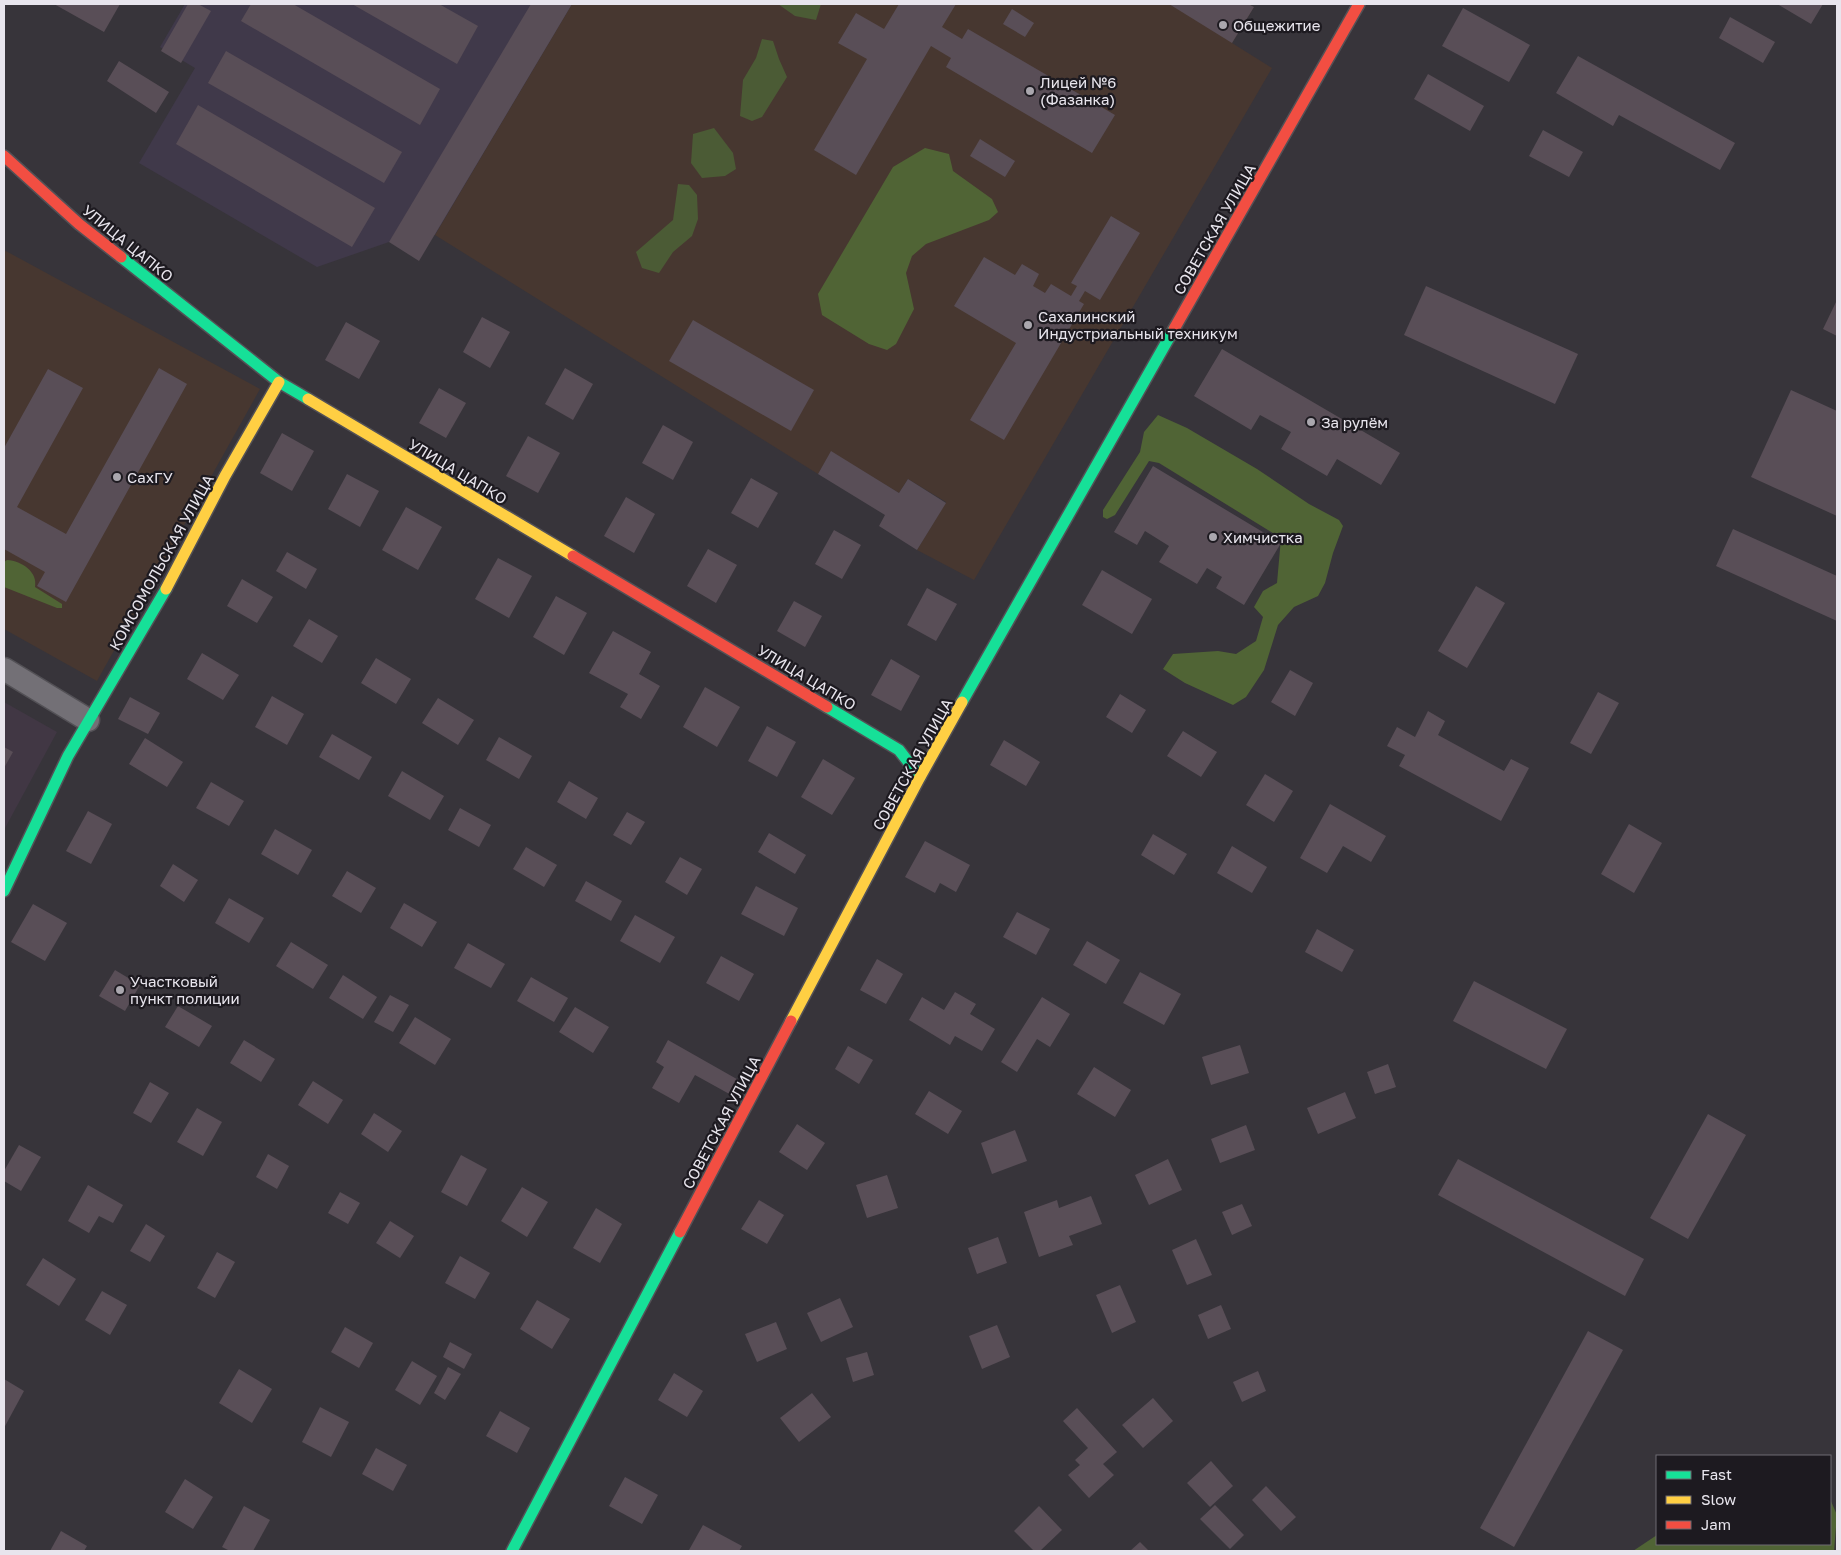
<svg xmlns="http://www.w3.org/2000/svg" width="1841" height="1555" font-family="'Golos Text',sans-serif">
  <style>
    .built { fill: #40394a }
    .education { fill: #473730 }
    .medical { fill: #413744 }
    .green { fill: #4b5b35 }
    .forest { fill: #506435 }
    .building { fill: #594e57 }
    .lines { fill: none; stroke-linecap: round; stroke-linejoin: round }
    .street-casing { stroke: #535156; stroke-width: 25 }
    .fast-casing { stroke: #535156; stroke-width: 14 }
    .slow-casing { stroke: #535156; stroke-width: 14 }
    .jam-casing { stroke: #535156; stroke-width: 14 }
    .street { stroke: #737076; stroke-width: 22 }
    .fast { stroke: #16e098; stroke-width: 11 }
    .slow { stroke: #ffcf43; stroke-width: 11 }
    .jam { stroke: #f24e42; stroke-width: 11 }
    .poi-dot { fill: #aaa7ae; stroke: #1d1a20; stroke-width: 2 }
    .labels { text-anchor: middle; dominant-baseline: central; stroke-width: 4.5; stroke-linejoin: round; paint-order: stroke }
    .poi-label { font-size: 15px; fill: #e8e5ed; stroke: #1d1a20; text-anchor: start }
    .street-label { font-size: 15px; fill: #e8e5ed; stroke: #1d1a20 }
  </style>
  <rect width="100%" height="100%" fill="#37343a"/>
  <polygon class="built" points="185,4 572,4 435,235 389,242 317,267 139,163 195,68 160,47"/>
  <g class="education">
    <polygon points="572,4 1248,4 1254,7 1232,43 1272,68 974,580 917,550 946,502 908,479 899,493 831,452 818,474 435,235"/>
    <polygon points="4,250 260,389 97,681 4,629"/>
  </g>
  <polygon class="medical" points="4,702 57,732 4,830"/>
  <g class="green">
    <polygon points="778,4 821,4 816,20 795,16"/>
    <polygon points="762,39 773,41 779,59 787,77 762,117 752,121 740,116 743,80 756,58"/>
    <polygon points="714,128 733,153 736,169 725,176 702,178 691,163 693,134"/>
    <polygon points="678,184 689,185 697,195 698,219 692,236 673,252 659,273 642,268 636,252 673,220"/>
  </g>
  <g class="forest">
    <polygon points="925,148 949,154 953,171 992,199 998,212 989,220 926,244 912,256 906,273 914,309 896,344 887,350 869,344 822,315 818,294 893,167"/>
    <polygon points="1158,415 1187,428 1257,469 1309,504 1339,520 1343,526 1333,553 1325,583 1318,596 1294,607 1278,625 1264,670 1246,697 1233,705 1185,683 1163,669 1173,654 1218,651 1236,654 1256,641 1263,617 1254,607 1263,591 1277,583 1281,538 1159,463 1149,461 1115,515 1107,519 1103,517 1103,510 1140,452 1144,432"/>
    <path d="M7 560C22 561 38 572 35 587L62 604V608H57L4 587V562Z"/>
    <polygon points="1830,1499 1837,1515 1834,1551 1633,1551 1657,1535 1657,1544 1830,1544"/>
  </g>
  <g class="building">
    <polygon points="54,4 120,4 104,32"/>
    <polygon points="188,4 198,4 211,11 181,63 161,51"/>
    <polygon points="251,4 293,4 440,89 420,125 241,21"/>
    <polygon points="352,4 439,4 478,26 457,64"/>
    <polygon points="531,4 572,4 419,261 389,242"/>
    <polygon points="899,4 956,4 942,27 962,39 968,29 1115,115 1092,153 946,67 951,58 931,46 856,175 814,150 867,59 838,43 856,13 884,29"/>
    <polygon points="1169,4 1248,4 1254,7 1232,43"/>
    <polygon points="1777,4 1823,4 1811,24"/>
    <polygon points="1463,8 1530,45 1509,82 1442,46"/>
    <polygon points="1012,9 1034,23 1025,37 1003,24"/>
    <polygon points="1730,17 1775,42 1763,63 1719,38"/>
    <polygon points="226,51 402,152 384,183 208,83"/>
    <polygon points="1578,56 1735,143 1720,170 1619,115 1613,126 1556,93"/>
    <polygon points="119,61 169,92 156,113 107,81"/>
    <polygon points="1428,74 1484,106 1470,131 1414,99"/>
    <polygon points="198,105 375,208 352,247 176,144"/>
    <polygon points="1543,130 1583,152 1569,177 1529,156"/>
    <polygon points="980,139 1015,161 1005,177 970,156"/>
    <polygon points="1111,216 1140,233 1100,300 1085,291 1079,301 1084,304 1004,440 970,420 1016,343 954,306 984,257 1015,275 1022,264 1039,274 1033,286 1045,293 1051,284 1071,296 1077,286 1071,283"/>
    <polygon points="1426,286 1578,354 1555,404 1404,335"/>
    <polygon points="1837,300 1837,336 1823,329"/>
    <polygon points="482,317 510,332 490,368 463,352"/>
    <polygon points="693,320 814,390 791,431 669,361"/>
    <polygon points="346,322 380,341 359,379 325,360"/>
    <polygon points="1222,349 1400,453 1381,485 1337,459 1327,476 1281,449 1291,432 1260,415 1251,430 1194,396"/>
    <polygon points="159,368 187,384 66,602 37,586 45,572 4,549 4,448 48,369 83,388 17,507 66,534"/>
    <polygon points="565,368 593,384 573,420 545,404"/>
    <polygon points="439,388 466,403 446,438 419,423"/>
    <polygon points="1791,390 1837,411 1837,516 1751,477"/>
    <polygon points="663,425 693,442 673,480 642,463"/>
    <polygon points="282,433 314,451 292,491 260,473"/>
    <polygon points="528,436 560,453 538,493 506,476"/>
    <polygon points="831,451 899,493 908,479 946,503 917,550 879,526 885,515 818,474"/>
    <polygon points="1153,466 1281,543 1244,605 1216,588 1222,577 1207,568 1197,584 1159,562 1169,546 1145,531 1137,545 1114,532"/>
    <polygon points="347,474 379,491 360,527 328,509"/>
    <polygon points="751,478 778,493 758,528 731,513"/>
    <polygon points="626,497 655,514 634,553 604,536"/>
    <polygon points="406,507 442,527 418,570 382,550"/>
    <polygon points="1733,529 1837,576 1837,621 1716,566"/>
    <polygon points="834,530 861,545 842,579 815,564"/>
    <polygon points="708,549 737,565 716,603 687,586"/>
    <polygon points="287,552 317,569 306,589 276,571"/>
    <polygon points="498,558 532,576 509,618 475,599"/>
    <polygon points="1102,570 1152,599 1132,634 1082,605"/>
    <polygon points="242,579 273,597 257,623 227,606"/>
    <polygon points="1476,586 1505,603 1467,668 1438,651"/>
    <polygon points="927,588 957,604 936,641 907,625"/>
    <polygon points="556,596 587,613 564,655 533,637"/>
    <polygon points="794,601 822,616 805,647 777,631"/>
    <polygon points="309,619 338,636 322,663 293,646"/>
    <polygon points="613,631 651,652 639,674 660,686 641,719 620,707 628,694 589,673"/>
    <polygon points="202,653 239,675 223,700 187,679"/>
    <polygon points="376,658 411,679 396,704 361,683"/>
    <polygon points="891,659 920,676 901,711 871,695"/>
    <polygon points="1290,670 1313,683 1295,716 1271,702"/>
    <polygon points="705,687 740,707 717,747 683,727"/>
    <polygon points="1598,692 1619,703 1591,754 1570,743"/>
    <polygon points="1120,694 1146,710 1132,733 1106,717"/>
    <polygon points="272,696 304,714 287,745 255,727"/>
    <polygon points="130,697 160,713 148,734 118,719"/>
    <polygon points="438,698 474,720 458,745 422,723"/>
    <polygon points="1428,711 1445,721 1438,735 1504,771 1511,759 1529,768 1501,821 1399,766 1405,755 1387,746 1397,727 1415,737"/>
    <polygon points="767,726 796,742 777,777 748,761"/>
    <polygon points="1183,731 1217,752 1201,777 1167,756"/>
    <polygon points="332,734 372,757 359,780 319,757"/>
    <polygon points="499,737 532,756 519,779 486,760"/>
    <polygon points="145,738 183,762 167,787 129,764"/>
    <polygon points="1004,740 1040,762 1026,786 990,765"/>
    <polygon points="4,747 13,752 4,768"/>
    <polygon points="823,759 855,778 832,815 801,797"/>
    <polygon points="402,771 444,796 430,820 388,796"/>
    <polygon points="1265,774 1293,791 1274,822 1246,805"/>
    <polygon points="569,781 598,798 586,819 557,802"/>
    <polygon points="211,782 244,801 229,826 196,808"/>
    <polygon points="1330,804 1386,836 1371,862 1343,846 1327,873 1300,858"/>
    <polygon points="460,808 491,825 479,847 448,830"/>
    <polygon points="88,811 112,824 91,864 66,851"/>
    <polygon points="627,812 645,822 631,845 613,835"/>
    <polygon points="1629,824 1662,843 1634,893 1601,874"/>
    <polygon points="275,829 312,850 298,875 261,854"/>
    <polygon points="769,833 806,855 795,874 758,852"/>
    <polygon points="1153,834 1187,854 1174,875 1141,855"/>
    <polygon points="925,841 970,865 956,892 940,883 935,893 905,877"/>
    <polygon points="1232,846 1267,867 1252,893 1217,873"/>
    <polygon points="526,847 557,865 544,887 513,869"/>
    <polygon points="680,857 702,869 687,895 665,882"/>
    <polygon points="173,864 198,880 184,902 160,886"/>
    <polygon points="347,871 376,888 361,913 332,896"/>
    <polygon points="586,881 622,901 611,921 575,901"/>
    <polygon points="756,886 798,908 784,936 741,914"/>
    <polygon points="229,898 264,918 249,943 215,923"/>
    <polygon points="404,903 437,922 422,947 390,928"/>
    <polygon points="33,904 67,923 45,961 11,942"/>
    <polygon points="1017,912 1050,929 1036,955 1003,937"/>
    <polygon points="635,915 675,937 660,963 620,941"/>
    <polygon points="1317,929 1354,950 1342,972 1305,952"/>
    <polygon points="1087,941 1120,960 1106,984 1073,965"/>
    <polygon points="291,942 328,965 313,989 276,966"/>
    <polygon points="468,943 505,964 491,988 454,968"/>
    <polygon points="721,956 754,974 739,1001 706,983"/>
    <polygon points="877,959 903,974 886,1004 860,990"/>
    <polygon points="115,970 140,985 125,1011 99,996"/>
    <polygon points="1140,972 1181,994 1164,1025 1123,1003"/>
    <polygon points="343,975 377,997 363,1019 329,998"/>
    <polygon points="531,977 568,998 554,1022 517,1001"/>
    <polygon points="1474,981 1567,1029 1546,1069 1453,1021"/>
    <polygon points="955,992 976,1004 970,1014 995,1029 982,1051 955,1036 950,1045 909,1020 922,997 944,1010"/>
    <polygon points="390,995 409,1005 393,1032 374,1022"/>
    <polygon points="1042,997 1070,1014 1050,1047 1037,1039 1017,1072 1001,1062"/>
    <polygon points="178,1006 212,1026 199,1047 165,1027"/>
    <polygon points="575,1007 609,1027 593,1053 559,1032"/>
    <polygon points="415,1017 451,1039 435,1065 399,1043"/>
    <polygon points="244,1040 275,1059 261,1082 230,1063"/>
    <polygon points="668,1040 742,1082 733,1096 695,1075 679,1103 652,1088 664,1067 656,1062"/>
    <polygon points="1240,1045 1249,1073 1211,1085 1202,1057"/>
    <polygon points="848,1046 873,1060 859,1084 835,1069"/>
    <polygon points="1388,1064 1396,1087 1375,1094 1367,1072"/>
    <polygon points="1094,1067 1131,1090 1115,1117 1077,1094"/>
    <polygon points="313,1081 343,1100 328,1124 298,1105"/>
    <polygon points="150,1082 169,1093 151,1123 133,1113"/>
    <polygon points="929,1091 962,1111 948,1134 915,1114"/>
    <polygon points="1345,1092 1356,1118 1318,1134 1307,1108"/>
    <polygon points="197,1108 222,1122 203,1156 177,1142"/>
    <polygon points="374,1113 402,1131 388,1152 361,1134"/>
    <polygon points="1708,1114 1746,1135 1688,1239 1650,1218"/>
    <polygon points="797,1124 825,1143 807,1170 779,1152"/>
    <polygon points="1246,1125 1255,1150 1220,1163 1211,1139"/>
    <polygon points="1015,1130 1027,1161 992,1174 981,1143"/>
    <polygon points="19,1145 41,1157 21,1191 4,1181 4,1171"/>
    <polygon points="268,1154 289,1166 277,1189 256,1177"/>
    <polygon points="461,1155 487,1169 467,1206 441,1192"/>
    <polygon points="1168,1159 1182,1190 1149,1205 1135,1175"/>
    <polygon points="1458,1159 1644,1259 1625,1296 1438,1195"/>
    <polygon points="887,1175 898,1208 867,1218 856,1185"/>
    <polygon points="88,1185 123,1205 113,1223 99,1216 89,1233 68,1221"/>
    <polygon points="522,1187 548,1202 527,1237 501,1221"/>
    <polygon points="340,1192 360,1203 348,1224 328,1213"/>
    <polygon points="1091,1196 1102,1224 1069,1236 1073,1245 1039,1257 1024,1212 1057,1200 1059,1208"/>
    <polygon points="759,1200 784,1215 767,1244 741,1229"/>
    <polygon points="1242,1204 1252,1226 1232,1235 1222,1212"/>
    <polygon points="596,1208 622,1224 600,1263 573,1248"/>
    <polygon points="390,1221 414,1236 400,1258 376,1243"/>
    <polygon points="146,1224 165,1236 150,1262 130,1251"/>
    <polygon points="998,1237 1007,1263 977,1274 968,1248"/>
    <polygon points="1196,1239 1212,1275 1187,1285 1172,1250"/>
    <polygon points="217,1252 235,1262 215,1298 197,1288"/>
    <polygon points="460,1256 490,1273 475,1299 445,1283"/>
    <polygon points="43,1258 76,1279 59,1306 26,1285"/>
    <polygon points="1120,1285 1136,1322 1112,1333 1096,1295"/>
    <polygon points="102,1291 127,1305 110,1335 85,1320"/>
    <polygon points="840,1298 853,1327 821,1342 807,1313"/>
    <polygon points="537,1300 570,1319 552,1349 520,1329"/>
    <polygon points="1221,1305 1231,1329 1208,1339 1198,1315"/>
    <polygon points="776,1322 787,1349 757,1362 745,1334"/>
    <polygon points="997,1325 1010,1357 982,1369 969,1336"/>
    <polygon points="345,1327 373,1343 359,1368 331,1352"/>
    <polygon points="1588,1331 1623,1350 1514,1547 1480,1528"/>
    <polygon points="450,1342 472,1354 464,1369 443,1357"/>
    <polygon points="867,1352 874,1375 853,1382 846,1358"/>
    <polygon points="412,1361 437,1376 420,1405 395,1390"/>
    <polygon points="448,1367 461,1374 445,1400 434,1393"/>
    <polygon points="239,1369 272,1389 252,1423 219,1403"/>
    <polygon points="1258,1371 1266,1391 1242,1402 1233,1382"/>
    <polygon points="674,1373 703,1391 687,1417 658,1400"/>
    <polygon points="4,1379 24,1391 4,1428"/>
    <polygon points="812,1393 831,1417 799,1442 780,1418"/>
    <polygon points="1153,1398 1173,1421 1143,1448 1122,1425"/>
    <polygon points="320,1407 349,1422 331,1457 302,1442"/>
    <polygon points="1077,1408 1117,1452 1103,1464 1114,1475 1089,1498 1068,1475 1080,1465 1075,1460 1088,1448 1063,1421"/>
    <polygon points="500,1411 530,1428 517,1453 486,1436"/>
    <polygon points="376,1448 407,1465 393,1491 362,1474"/>
    <polygon points="1211,1461 1233,1486 1210,1507 1187,1483"/>
    <polygon points="625,1477 658,1495 642,1524 609,1506"/>
    <polygon points="185,1479 213,1497 193,1529 165,1512"/>
    <polygon points="1266,1486 1296,1517 1281,1531 1252,1500"/>
    <polygon points="1215,1505 1244,1535 1230,1549 1200,1519"/>
    <polygon points="244,1506 270,1520 253,1551 230,1551 222,1547"/>
    <polygon points="1039,1506 1062,1530 1040,1551 1034,1551 1014,1531"/>
    <polygon points="703,1525 742,1546 739,1551 689,1550"/>
    <polygon points="61,1531 87,1546 84,1551 50,1551"/>
    <polygon points="1140,1542 1149,1551 1130,1551"/>
  </g>
  <g class="lines">
    <g class="street-casing">
      <polyline id="street" points="4,669 88,720"/>
    </g>
    <g class="fast-casing">
      <g id="fast">
        <polyline points="121,257 279,382 308,399"/>
        <polyline points="962,702 1174,329"/>
        <polyline points="827,707 899,750 920,777"/>
        <polyline points="4,891 68,756 166,589"/>
        <polyline points="512,1551 680,1232"/>
      </g>
    </g>
    <g class="slow-casing">
      <g id="slow">
        <polyline points="308,399 573,556"/>
        <polyline points="166,589 225,476 279,382"/>
        <polyline points="791,1021 920,777 962,702"/>
      </g>
    </g>
    <g class="jam-casing">
      <g id="jam">
        <polyline points="4,156 79,224 121,257"/>
        <polyline points="1174,329 1359,4"/>
        <polyline points="573,556 827,707"/>
        <polyline points="680,1232 791,1021"/>
      </g>
    </g>
    <use href="#street" class="street"/>
    <use href="#fast" class="fast"/>
    <use href="#slow" class="slow"/>
    <use href="#jam" class="jam"/>
  </g>
  <g class="poi-dot">
    <circle cx="1223" cy="25" r="5"/>
    <circle cx="1030" cy="91" r="5"/>
    <circle cx="1028" cy="325" r="5"/>
    <circle cx="1311" cy="422" r="5"/>
    <circle cx="117" cy="477" r="5"/>
    <circle cx="1213" cy="537" r="5"/>
    <circle cx="120" cy="990" r="5"/>
  </g>
  <g class="labels">
    <g class="poi-label">
      <text x="1233" y="25">Общежитие</text>
      <text x="1040" y="82">Лицей №6<tspan x="1040" dy="17">(Фазанка)</tspan></text>
      <text x="1038" y="316">Сахалинский<tspan x="1038" dy="17">Индустриальный техникум</tspan></text>
      <text x="1321" y="422">За рулём</text>
      <text x="127" y="477">СахГУ</text>
      <text x="1223" y="537">Химчистка</text>
      <text x="130" y="981">Участковый<tspan x="130" dy="17">пункт полиции</tspan></text>
    </g>
    <g class="street-label">
      <text transform="translate(1214 229) rotate(-60)">СОВЕТСКАЯ УЛИЦА</text>
      <text transform="translate(128 243) rotate(39)">УЛИЦА ЦАПКО</text>
      <text transform="translate(458 471) rotate(31)">УЛИЦА ЦАПКО</text>
      <text transform="translate(161 562) rotate(-61)">КОМСОМОЛЬСКАЯ УЛИЦА</text>
      <text transform="translate(807 677) rotate(31)">УЛИЦА ЦАПКО</text>
      <text transform="translate(912 764) rotate(-61)">СОВЕТСКАЯ УЛИЦА</text>
      <text transform="translate(721 1122) rotate(-62)">СОВЕТСКАЯ УЛИЦА</text>
    </g>
  </g>
  <rect width="1841" height="1555" fill="none" stroke="#e8e5ed" stroke-width="10"/>
  <rect x="1656" y="1455" width="175" height="90" fill="#1d1a20" stroke="#6e6b72"/>
  <rect x="1666" y="1471" width="25" height="8" fill="#16e098" stroke="#6e6b72"/>
  <text x="1701" y="1480" font-size="15" fill="#e8e5ed">Fast</text>
  <rect x="1666" y="1496" width="25" height="8" fill="#ffcf43" stroke="#6e6b72"/>
  <text x="1701" y="1505" font-size="15" fill="#e8e5ed">Slow</text>
  <rect x="1666" y="1521" width="25" height="8" fill="#f24e42" stroke="#6e6b72"/>
  <text x="1701" y="1530" font-size="15" fill="#e8e5ed">Jam</text>
</svg>
